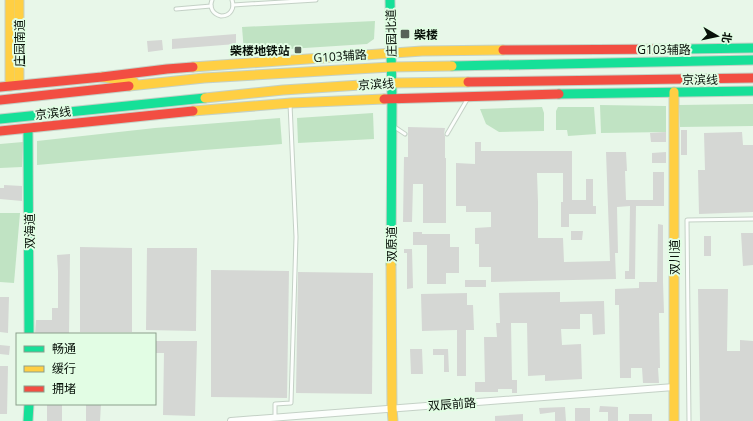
<svg xmlns="http://www.w3.org/2000/svg" width="753" height="421" font-family="'Open Sans','Noto Sans SC',sans-serif">
  <style>
    .green { fill: #c0e3c3 }
    .building { fill: #d5d7d4 }
    .lines { fill: none; stroke-linecap: round; stroke-linejoin: round }
    .lane-casing { stroke: #c4d1c6; stroke-width: 5 }
    .street-casing { stroke: #c4d1c6; stroke-width: 8 }
    .fast-casing { stroke: #c4d1c6; stroke-width: 11 }
    .slow-casing { stroke: #c4d1c6; stroke-width: 11 }
    .jam-casing { stroke: #c4d1c6; stroke-width: 11 }
    .lane { stroke: #fcfefc; stroke-width: 3 }
    .street { stroke: #fcfefc; stroke-width: 6 }
    .fast { stroke: #16e098; stroke-width: 9 }
    .slow { stroke: #ffcf43; stroke-width: 9 }
    .jam { stroke: #f24e42; stroke-width: 9 }
    .poi-dot { fill: #566257; stroke: #e2fde4; stroke-width: 1.5 }
    .labels { text-anchor: middle; dominant-baseline: central; stroke-width: 4; stroke-linejoin: round; paint-order: stroke }
    .street-label { font-size: 12px; fill: #081109; stroke: #e2fde4 }
    .poi-label { font-size: 12px; font-weight: bold; fill: #081109; stroke: #e2fde4; text-anchor: start }
  </style>
  <rect width="100%" height="100%" fill="#e8f7e9"/>
  <g class="green">
    <polygon points="375,21 374,39 367,44 244,52 242,27"/>
    <polygon points="753,104 753,126 680,127 679,105"/>
    <polygon points="600,105 666,106 666,132 601,133"/>
    <polygon points="542,107 544,113 544,131 499,132 486,124 480,109"/>
    <polygon points="558,107 594,107 596,134 568,136 567,130 556,130 556,111"/>
    <polygon points="373,113 374,139 298,143 297,118"/>
    <polygon points="280,118 282,144 204,150 37,165 37,141 155,128"/>
    <polygon points="23,142 22,167 0,168 0,144"/>
    <polygon points="0,213 20,213 14,283 0,282"/>
  </g>
  <g class="building">
    <polygon points="236,34 236,44 172,49 172,39"/>
    <polygon points="162,40 163,50 148,52 147,41"/>
    <polygon points="408,127 445,128 444,134 445,136 445,158 446,158 446,223 423,223 423,184 413,184 412,222 403,222 404,157 408,157"/>
    <rect x="681" y="130" width="6" height="25"/>
    <polygon points="666,132 666,142 651,142 650,133"/>
    <polygon points="742,132 743,145 753,145 753,212 699,214 698,170 705,170 704,133"/>
    <polygon points="475,142 481,142 481,151 572,151 572,200 586,200 586,179 593,179 593,206 596,206 596,214 569,214 569,227 561,227 561,202 563,202 563,173 537,173 538,202 538,238 563,238 564,262 610,261 606,152 626,152 627,171 625,171 626,200 653,200 653,172 664,172 664,206 636,206 635,279 625,279 625,271 629,271 630,206 617,207 618,253 615,253 616,279 491,282 491,267 479,267 479,244 475,244 475,228 491,227 491,212 466,212 466,206 456,206 456,163 475,164"/>
    <polygon points="666,152 666,163 652,163 652,153"/>
    <polygon points="4,185 22,186 22,201 0,199 0,188 4,188"/>
    <polygon points="658,224 663,225 663,282 664,313 659,313 660,368 658,368 659,383 643,383 642,368 631,368 631,378 620,378 619,305 615,305 615,289 639,288 639,282 657,282"/>
    <polygon points="571,231 583,231 582,240 571,240"/>
    <polygon points="413,232 422,232 422,234 450,234 450,247 459,247 459,273 446,273 446,284 427,284 427,245 413,245"/>
    <polygon points="741,233 753,233 753,265 743,266"/>
    <rect x="704" y="236" width="7" height="20"/>
    <polygon points="80,247 132,248 132,332 80,332"/>
    <polygon points="147,248 197,248 196,331 146,330"/>
    <polygon points="404,249 412,249 413,288 407,289 407,253 404,253"/>
    <polygon points="70,254 69,334 35,334 36,320 52,320 52,308 58,308 58,271 57,255"/>
    <polygon points="211,270 289,271 287,398 211,397"/>
    <polygon points="298,272 373,273 372,394 296,393"/>
    <rect x="465" y="280" width="21" height="7"/>
    <polygon points="698,289 728,289 727,351 740,351 740,340 753,341 753,421 700,421"/>
    <polygon points="560,292 560,302 604,301 605,334 593,335 592,314 580,314 580,329 561,329 562,345 581,344 582,379 545,381 545,375 528,376 527,323 511,323 512,380 517,380 517,393 512,393 512,389 498,389 498,392 475,392 475,382 485,382 484,337 497,337 496,323 500,323 499,293"/>
    <polygon points="467,293 467,305 473,305 474,330 466,330 466,376 457,376 457,330 422,331 421,294"/>
    <polygon points="0,297 9,297 8,333 0,332"/>
    <polygon points="155,341 197,341 195,416 163,415 164,353 155,353"/>
    <polygon points="0,345 10,346 9,355 0,354"/>
    <polygon points="410,349 422,349 423,374 411,374"/>
    <polygon points="433,349 448,349 449,372 444,372 444,355 433,355"/>
    <polygon points="0,366 8,366 7,414 0,414"/>
    <rect x="47" y="404" width="15" height="17"/>
    <polygon points="86,404 101,404 100,421 86,421"/>
    <polygon points="600,406 618,407 618,421 608,421 608,412 599,412"/>
    <polygon points="565,407 566,421 555,421 555,412 540,414 539,408"/>
    <rect x="575" y="408" width="15" height="13"/>
    <polygon points="523,414 523,421 495,421 495,416"/>
    <rect x="629" y="414" width="23" height="7"/>
  </g>
  <g class="lines">
    <g class="lane-casing">
      <g id="lane">
        <path d="M212 0C209 8 213 14 221 16 230 16 235 9 232 0"/>
        <polyline points="233,5 316,0"/>
        <polyline points="176,9 211,6"/>
        <polyline points="393,126 405,134"/>
        <polyline points="447,134 468,98"/>
        <polyline points="275,418 275,404 291,403 296,237 290,104"/>
        <polyline points="689,421 687,220 753,219"/>
      </g>
    </g>
    <g class="street-casing">
      <polyline id="street" points="231,421 674,387"/>
    </g>
    <g class="fast-casing">
      <g id="fast">
        <polyline points="390,0 392,98 391,264"/>
        <polyline points="686,49 753,48"/>
        <polyline points="452,66 753,60"/>
        <polyline points="559,94 753,91"/>
        <polyline points="0,119 205,98"/>
        <polyline points="28,129 29,334"/>
        <polyline points="28,421 29,404"/>
      </g>
    </g>
    <g class="slow-casing">
      <g id="slow">
        <polyline points="10,0 10,86"/>
        <polyline points="19,0 19,85"/>
        <polyline points="193,67 422,51 503,50"/>
        <polyline points="102,77 134,82"/>
        <polyline points="129,86 204,78 391,67 452,66"/>
        <polyline points="674,92 674,421"/>
        <polyline points="205,98 283,90 392,83 468,82"/>
        <polyline points="193,111 291,103 384,99"/>
        <polyline points="391,264 392,408 393,421"/>
      </g>
    </g>
    <g class="jam-casing">
      <g id="jam">
        <polyline points="503,50 686,49"/>
        <polyline points="468,82 753,78"/>
        <polyline points="0,87 102,77 167,69 193,67"/>
        <polyline points="384,99 559,94"/>
        <polyline points="0,100 129,86"/>
        <polyline points="0,131 193,111"/>
      </g>
    </g>
    <use href="#lane" class="lane"/>
    <use href="#street" class="street"/>
    <use href="#fast" class="fast"/>
    <use href="#slow" class="slow"/>
    <use href="#jam" class="jam"/>
  </g>
  <g class="poi-dot">
    <rect x="400" y="29" width="10" height="10" rx="2"/>
    <rect x="294" y="46" width="8" height="8" rx="2"/>
  </g>
  <g class="labels">
    <g class="street-label">
      <text transform="translate(391 33) rotate(-91)">庄园北道</text>
      <text transform="translate(19 43) rotate(-90)">庄园南道</text>
      <text x="664" y="49">G103辅路</text>
      <text transform="translate(340 56) rotate(-4)">G103辅路</text>
      <text x="700" y="79">京滨线</text>
      <text transform="translate(376 84) rotate(-3)">京滨线</text>
      <text transform="translate(53 113) rotate(-6)">京滨线</text>
      <text transform="translate(29 231) rotate(-90)">双海道</text>
      <text transform="translate(391 244) rotate(-90)">双原道</text>
      <text transform="translate(674 257) rotate(-90)">双川道</text>
      <text transform="translate(452 404) rotate(-4)">双辰前路</text>
    </g>
    <g class="poi-label">
      <text x="414" y="34">柴楼</text>
      <text x="290" y="50" text-anchor="end">柴楼地铁站</text>
    </g>
  </g>
  <rect x="16" y="333" width="140" height="72" fill="#e2fde4" stroke="#8b9f8c"/>
  <rect x="24" y="346" width="20" height="6" fill="#16e098" stroke="#8b9f8c"/>
  <text x="52" y="353" font-size="12" fill="#081109">畅通</text>
  <rect x="24" y="366" width="20" height="6" fill="#ffcf43" stroke="#8b9f8c"/>
  <text x="52" y="373" font-size="12" fill="#081109">缓行</text>
  <rect x="24" y="386" width="20" height="6" fill="#f24e42" stroke="#8b9f8c"/>
  <text x="52" y="393" font-size="12" fill="#081109">拥堵</text>
  <g transform="translate(717 36) rotate(99)" stroke="#e2fde4" stroke-width="3" paint-order="stroke">
  <path d="M0-3L7 15L0 10L-7 15Z" fill="#081109"/>
  <text y="-6" font-size="11" font-weight="bold" text-anchor="middle" fill="#081109">北</text>
  </g>
</svg>
